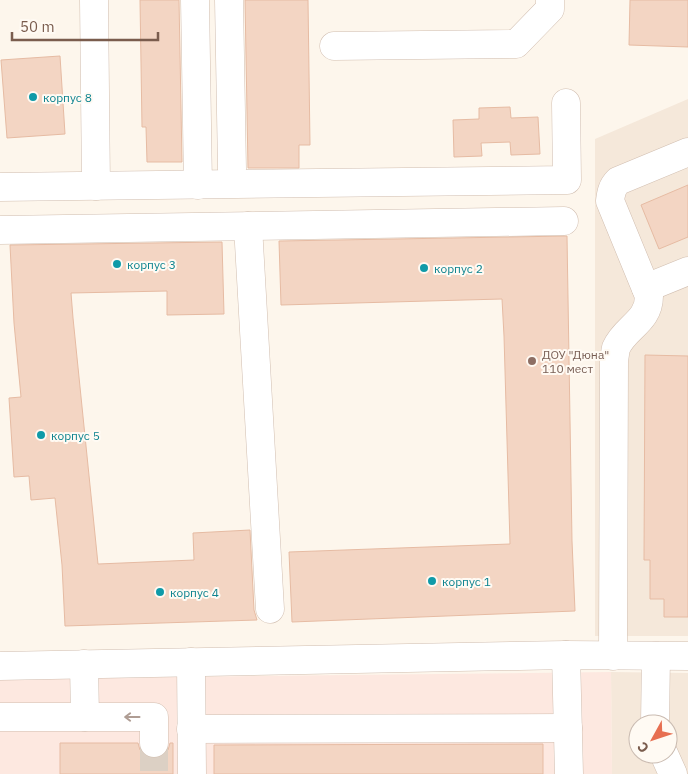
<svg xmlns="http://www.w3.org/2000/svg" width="688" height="774" font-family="'IBM Plex Sans',sans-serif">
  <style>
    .residential { fill: #f5e8da; fill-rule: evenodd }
    .commercial { fill: #fde8e0 }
    .building { fill: #f3d5c3; stroke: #e6bba3 }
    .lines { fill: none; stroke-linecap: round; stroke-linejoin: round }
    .minor-tunnel { stroke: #dcd0c4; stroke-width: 28; stroke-dasharray: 28 14; stroke-linecap: butt }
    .minor-casing { stroke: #d1beb0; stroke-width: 29 }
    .minor { stroke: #fff; stroke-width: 28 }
    .oneway { stroke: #af9d94 }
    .culture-dot { fill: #0f9aa8; stroke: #fffaf3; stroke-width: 2 }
    .education-dot { fill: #8d6e63; stroke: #fffaf3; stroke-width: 2 }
    .labels { text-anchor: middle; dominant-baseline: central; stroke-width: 4; stroke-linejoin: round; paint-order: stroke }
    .culture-label { font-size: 12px; fill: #0d838f; stroke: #fffaf3; text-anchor: start }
    .education-label { font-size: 12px; fill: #785e54; stroke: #fffaf3; text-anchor: start }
  </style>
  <rect width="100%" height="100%" fill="#fdf6ec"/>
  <g class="residential">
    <polygon points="688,99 688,636 595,636 595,139"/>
    <path d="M611 672 688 673V774H612ZM638 724H668V754H638Z"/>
  </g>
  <polygon class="commercial" points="611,672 612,774 0,774 0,679"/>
  <g class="building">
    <polygon points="140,0 179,0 182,162 147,162 146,127 142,127"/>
    <polygon points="245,0 308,0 310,145 299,145 299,168 248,168"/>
    <polygon points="630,0 688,0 688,47 629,45"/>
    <polygon points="60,56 65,134 7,138 1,60"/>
    <polygon points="510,107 511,118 538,117 540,154 511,155 510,142 481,143 482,156 454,157 453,120 479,119 479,108"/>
    <polygon points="688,185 688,237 659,249 641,205"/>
    <polygon points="567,236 572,541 575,611 292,622 289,552 510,544 504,336 502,299 281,305 279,241"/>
    <polygon points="222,242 224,314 167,315 167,291 71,293 73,318 98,564 194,560 193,533 250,530 254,610 257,620 65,626 62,565 55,498 31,500 29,476 14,477 9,398 21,397 14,323 10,245"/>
    <polygon points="645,355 688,356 688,617 664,617 664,599 650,599 650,560 644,560"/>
    <polygon points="60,743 138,743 140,750 146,756 154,759 162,756 168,750 170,743 173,743 173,774 60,774"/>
    <polygon points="543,744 543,774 214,774 214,745"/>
  </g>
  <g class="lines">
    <polyline class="minor-tunnel" points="154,743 154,774"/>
    <g class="minor-casing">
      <g id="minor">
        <polyline points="94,0 96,186"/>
        <polyline points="195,0 198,185"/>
        <polyline points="229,0 232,169"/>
        <polyline points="334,46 516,44 550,9 550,0"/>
        <polyline points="0,187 567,180 566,103"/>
        <polyline points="248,226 270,609"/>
        <polyline points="0,230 564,221"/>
        <polyline points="646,288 688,271"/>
        <polyline points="566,655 569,774"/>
        <path d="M613 656 614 360C615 356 615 352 616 348 625 327 649 322 649 296L610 201C611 193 612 187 618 181L688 152"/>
        <polyline points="191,662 192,774"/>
        <polyline points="84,664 85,717"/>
        <polyline points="0,666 566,655 688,656"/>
        <polyline points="0,717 154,717 154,743"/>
        <polyline points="655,724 656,656"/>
        <polyline points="191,729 568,728"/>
        <polyline points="664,754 673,774"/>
      </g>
    </g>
    <use href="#minor" class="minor"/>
  </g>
  <defs><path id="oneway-shaft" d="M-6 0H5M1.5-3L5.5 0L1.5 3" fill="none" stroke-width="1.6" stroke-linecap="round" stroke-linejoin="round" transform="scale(1.25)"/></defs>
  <use class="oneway" href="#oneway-shaft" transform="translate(132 717) rotate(-180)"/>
  <g class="culture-dot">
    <circle cx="33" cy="97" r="5"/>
    <circle cx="117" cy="264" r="5"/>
    <circle cx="424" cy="268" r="5"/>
    <circle cx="41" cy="435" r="5"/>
    <circle cx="432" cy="581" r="5"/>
    <circle cx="160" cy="592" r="5"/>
  </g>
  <circle class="education-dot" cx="532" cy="361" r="5"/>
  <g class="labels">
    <g class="culture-label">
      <text x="43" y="97">корпус 8</text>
      <text x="127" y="264">корпус 3</text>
      <text x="434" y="268">корпус 2</text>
      <text x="51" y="435">корпус 5</text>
      <text x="442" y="581">корпус 1</text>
      <text x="170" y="592">корпус 4</text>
    </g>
    <g class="education-label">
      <text x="542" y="354">ДОУ "Дюна"<tspan x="542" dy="14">110 мест</tspan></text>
    </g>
  </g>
  <g transform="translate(653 739) rotate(230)"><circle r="24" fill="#fffaf3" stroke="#cabbb1"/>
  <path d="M0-4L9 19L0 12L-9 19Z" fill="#e76f51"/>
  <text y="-8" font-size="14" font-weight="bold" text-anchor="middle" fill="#7a5c4d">С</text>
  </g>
  <path d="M12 32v8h146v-8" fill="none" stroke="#7a5c4d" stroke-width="2.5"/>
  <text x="20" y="32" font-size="15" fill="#7a5c4d" stroke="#fffaf3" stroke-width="4" paint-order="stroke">50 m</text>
</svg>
